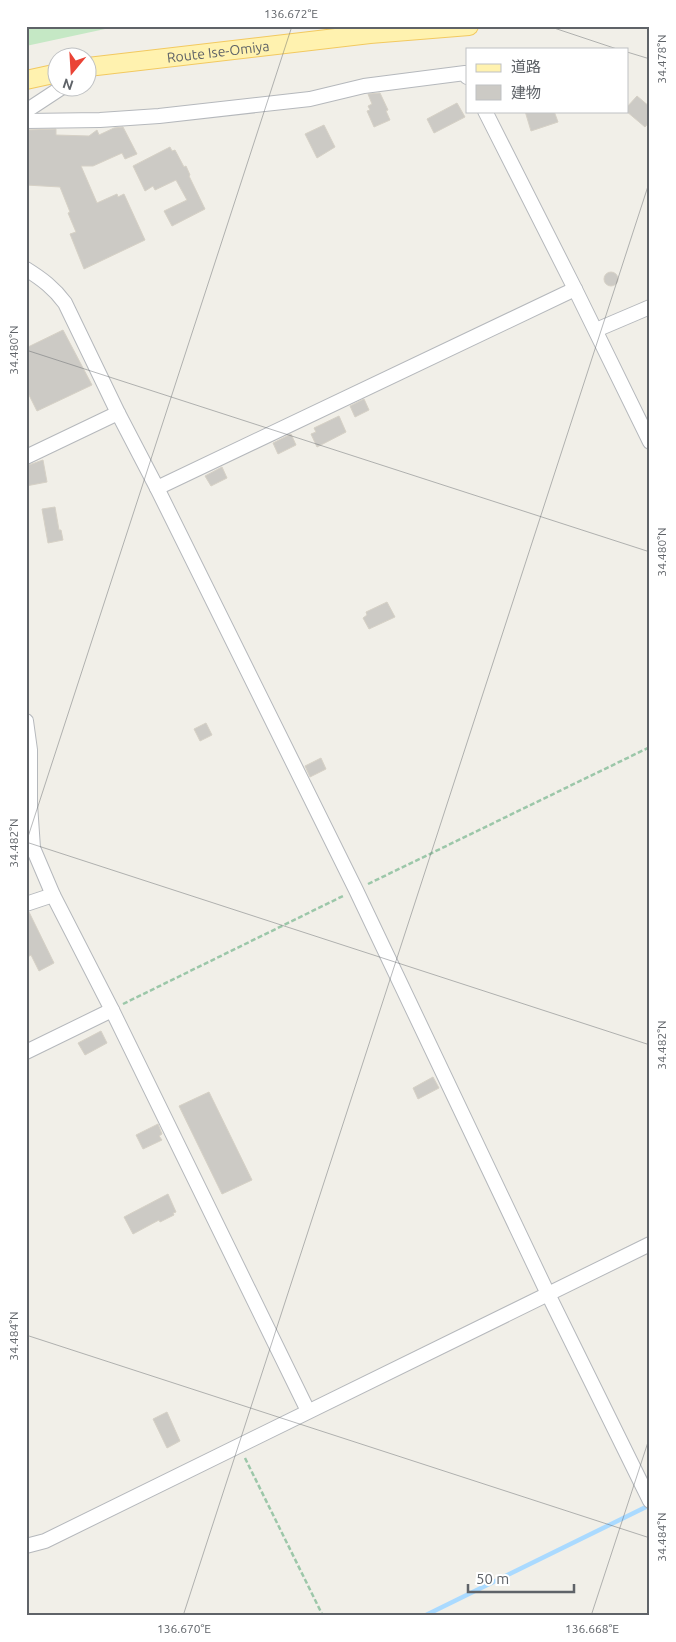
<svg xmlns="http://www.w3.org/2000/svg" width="676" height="1642" font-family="Ubuntu,'Noto Sans JP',sans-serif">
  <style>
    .green { fill: #c5e8c5 }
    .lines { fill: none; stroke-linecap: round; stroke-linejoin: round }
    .stream { stroke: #aadaff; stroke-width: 4.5 }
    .building { fill: #cccac5; stroke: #d6d1c6 }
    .minor-casing { stroke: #b5b8bc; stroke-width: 16 }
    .major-casing { stroke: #f2c960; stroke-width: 20 }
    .path { stroke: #9cc7a9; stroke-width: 2.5; stroke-dasharray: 5 2.5; stroke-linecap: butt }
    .minor { stroke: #fff; stroke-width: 14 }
    .major { stroke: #fff2af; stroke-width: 18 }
    .ticks { fill: none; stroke: #5f6368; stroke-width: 1; stroke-opacity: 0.45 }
    .labels { text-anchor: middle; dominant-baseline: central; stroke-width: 4.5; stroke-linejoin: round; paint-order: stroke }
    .street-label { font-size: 14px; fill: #5f6368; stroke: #fff }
    .neatline { fill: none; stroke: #5f6368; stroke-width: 2 }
    .ticks-label { font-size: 12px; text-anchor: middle; fill: #5f6368 }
  </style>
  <rect width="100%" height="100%" fill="#f1efe8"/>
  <polygon class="green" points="26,26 119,26 26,46"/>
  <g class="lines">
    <polyline class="stream" points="424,1616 650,1505"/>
  </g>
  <g class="building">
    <polygon points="380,93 388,110 386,111 390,120 374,127 367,111 370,110 368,106 372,104 368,94"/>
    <polygon points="637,96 650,107 650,121 645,127 626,111 627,107"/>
    <polygon points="457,103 465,117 434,133 427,119"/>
    <polygon points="525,111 554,111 558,122 531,131"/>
    <polygon points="324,125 335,147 317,158 305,134"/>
    <polygon points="123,127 137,154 125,159 122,153 93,166 81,166 97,203 117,194 118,197 124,194 145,240 84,269 70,234 76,232 68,213 70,212 60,187 26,185 26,130 56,129 56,135 89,136 97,130 99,135 114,128"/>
    <polygon points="170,147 172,151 175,150 184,167 186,166 190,175 189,176 205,209 172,226 164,211 187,200 176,180 155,190 153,186 145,191 133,166"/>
    <circle cx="611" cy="279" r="7"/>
    <polygon points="63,330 92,385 37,411 26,389 26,348"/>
    <polygon points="364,399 369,410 355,417 350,406"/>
    <polygon points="339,416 346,432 317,447 311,434 316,432 314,428"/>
    <polygon points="291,434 296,445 278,454 273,443"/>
    <polygon points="43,460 47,482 26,486 26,466"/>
    <polygon points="222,467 227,478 211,486 205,476"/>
    <polygon points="55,507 59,530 61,530 63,540 48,543 42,509"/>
    <polygon points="387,602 395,617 369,629 363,618 367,615 366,612"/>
    <polygon points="206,723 212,735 200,741 194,729"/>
    <polygon points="321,758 326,769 310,777 305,766"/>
    <polygon points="29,912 54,963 39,971 31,955 26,958 26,913"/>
    <polygon points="101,1031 107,1043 85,1055 78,1043"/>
    <polygon points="433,1077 439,1088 418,1099 413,1088"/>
    <polygon points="209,1092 252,1180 222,1194 179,1106"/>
    <polygon points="158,1124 162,1134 159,1136 162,1140 143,1149 136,1135"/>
    <polygon points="168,1194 176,1212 173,1213 174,1215 160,1222 159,1220 133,1234 124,1217"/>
    <polygon points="167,1412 180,1441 167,1448 153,1419"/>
  </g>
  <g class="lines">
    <g class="minor-casing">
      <g id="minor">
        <polyline points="26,111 61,88"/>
        <polyline points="485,111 575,289 650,442"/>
        <polyline points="26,121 100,120 159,116 310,99 364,86 465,73 467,77"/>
        <path d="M26 269C42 279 54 288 65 303L118 413 157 488 356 890 548 1294 650 1501"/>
        <polyline points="596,330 650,307"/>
        <polyline points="26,457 118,413"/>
        <polyline points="157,488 575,289"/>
        <polyline points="26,721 30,750 30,804 33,848 53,895 112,1010 308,1411"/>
        <polyline points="26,904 53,895"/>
        <polyline points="26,1052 112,1010"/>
        <polyline points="26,1546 45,1541 650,1244"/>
      </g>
    </g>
    <g class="major-casing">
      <g id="major">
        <path id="s1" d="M88 67 370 34 469 26"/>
        <polyline points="26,80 58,73"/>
      </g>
    </g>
    <g class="path">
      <polyline points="368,884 650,747"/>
      <polyline points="123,1004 345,895"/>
      <polyline points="245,1458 323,1616"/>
    </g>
    <use href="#minor" class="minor"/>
    <use href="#major" class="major"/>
  </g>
  <path class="ticks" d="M548 26 617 49M627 52 650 59M26 350 650 552M26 842 650 1045M26 843 292 26M26 1335 650 1538M183 1616 650 180M591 1616 650 1436"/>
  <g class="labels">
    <g class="street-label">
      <text stroke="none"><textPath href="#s1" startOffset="131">Route Ise-Omiya</textPath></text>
    </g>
  </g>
  <rect width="676" height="1642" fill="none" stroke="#ffffff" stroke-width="55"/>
  <rect x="466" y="48" width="162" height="65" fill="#ffffff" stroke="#bfc1c3"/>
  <rect x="476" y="64" width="25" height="8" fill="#fff2af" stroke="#bfc1c3"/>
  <text x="511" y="72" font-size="15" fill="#5f6368">道路</text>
  <rect x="476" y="85" width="25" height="15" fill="#cccac5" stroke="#bfc1c3"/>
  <text x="511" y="98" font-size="15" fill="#5f6368">建物</text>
  <g transform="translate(72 72) rotate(198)"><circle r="24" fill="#ffffff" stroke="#bfc1c3"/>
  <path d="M0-4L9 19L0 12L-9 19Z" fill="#ea4335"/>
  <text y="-8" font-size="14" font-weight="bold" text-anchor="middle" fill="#5f6368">N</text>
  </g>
  <path d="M468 1584v8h106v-8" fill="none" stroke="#5f6368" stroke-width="2.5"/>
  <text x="476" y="1584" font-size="15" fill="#5f6368" stroke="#ffffff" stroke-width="4" paint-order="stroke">50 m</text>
  <rect x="28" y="28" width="620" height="1586" class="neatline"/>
  <g class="ticks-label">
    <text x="291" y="18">136.672°E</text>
    <text transform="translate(662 59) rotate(-90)" y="4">34.478°N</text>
    <text transform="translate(14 350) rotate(-90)" y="4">34.480°N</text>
    <text transform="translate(662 552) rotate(-90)" y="4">34.480°N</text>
    <text transform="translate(14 843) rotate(-90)" y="4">34.482°N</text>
    <text transform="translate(662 1045) rotate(-90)" y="4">34.482°N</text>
    <text transform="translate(14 1336) rotate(-90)" y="4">34.484°N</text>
    <text transform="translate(662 1537) rotate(-90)" y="4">34.484°N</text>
    <text x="184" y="1633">136.670°E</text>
    <text x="592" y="1633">136.668°E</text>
  </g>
</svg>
